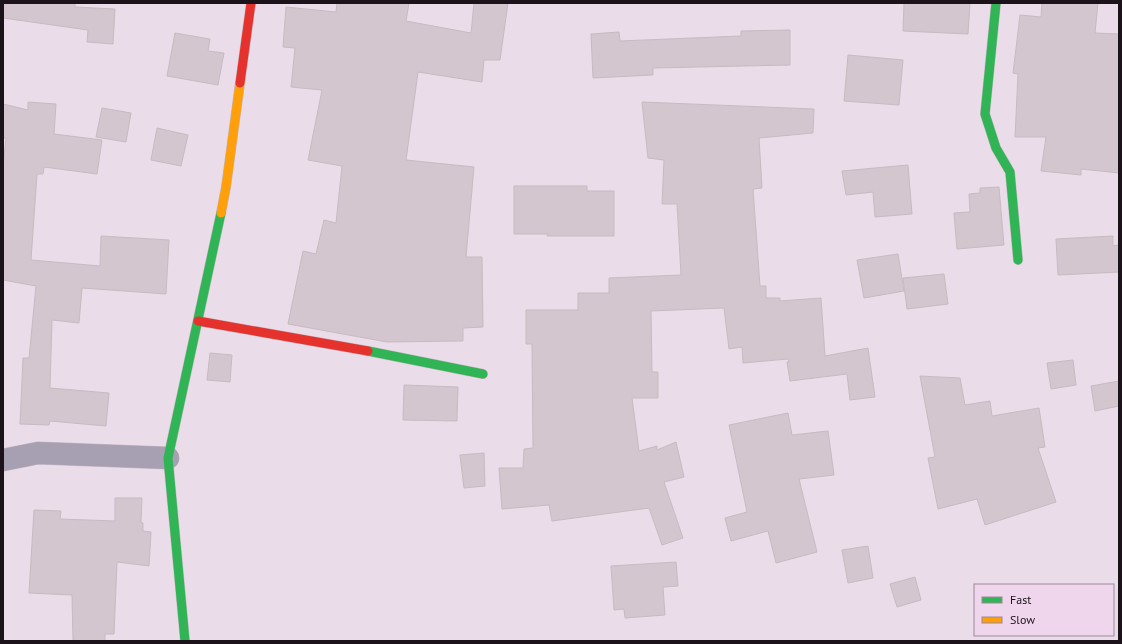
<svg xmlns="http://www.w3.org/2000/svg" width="1122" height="644" font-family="'PT Sans',sans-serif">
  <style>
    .building { fill: #d3c6ce; stroke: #c7bbc2 }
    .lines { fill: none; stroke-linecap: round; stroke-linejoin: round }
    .street-casing { stroke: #c4b8c2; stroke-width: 23 }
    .fast-casing { stroke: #c4b8c2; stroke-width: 10 }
    .slow-casing { stroke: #c4b8c2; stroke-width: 10 }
    .jam-casing { stroke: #c4b8c2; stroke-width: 10 }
    .street { stroke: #a6a0b2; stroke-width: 22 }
    .fast { stroke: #30b455; stroke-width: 9 }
    .slow { stroke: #ff9f0a; stroke-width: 9 }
    .jam { stroke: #e5322d; stroke-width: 9 }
  </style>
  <rect width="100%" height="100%" fill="#eadce8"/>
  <g class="building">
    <polygon points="3,3 75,3 75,7 115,9 113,44 87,42 88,30 3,18"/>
    <polygon points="337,3 409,3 406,21 471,33 474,3 508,3 500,60 484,60 482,82 418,72 406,160 474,167 466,257 482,257 483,327 463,328 463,341 387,342 288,324 303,251 316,254 324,220 336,223 342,166 308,160 322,90 291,87 295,48 283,47 286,7 336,12"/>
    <polygon points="904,3 970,3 968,34 903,31"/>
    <polygon points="1042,3 1098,3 1095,33 1119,34 1119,173 1081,169 1081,175 1041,171 1046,137 1015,137 1018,74 1013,73 1020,15 1041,17"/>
    <polygon points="790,30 790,65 653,68 653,75 593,78 591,34 619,32 620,41 741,36 741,31"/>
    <polygon points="175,33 210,39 208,51 224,53 218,85 167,76"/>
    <polygon points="848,55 903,60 899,105 844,101"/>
    <polygon points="28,102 56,104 54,134 102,140 97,174 44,167 43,174 37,174 31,260 100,266 101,236 169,240 166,294 82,288 79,323 52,320 50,388 109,393 106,426 50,421 49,425 20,424 23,358 29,358 36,286 3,280 3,167 6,138 3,138 3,104 28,110"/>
    <polygon points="642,102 814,109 813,133 759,138 762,188 753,189 760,286 766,286 766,298 780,298 780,301 821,298 825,356 868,348 875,397 850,400 847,374 790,381 787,362 789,362 788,359 743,363 742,347 729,349 724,308 651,311 652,372 658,372 658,398 632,398 639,451 657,446 657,450 676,442 684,477 664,482 683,538 662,545 649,508 552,521 549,505 502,509 499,468 523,468 524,449 533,448 532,344 526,344 526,310 578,310 578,293 609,293 609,278 681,275 677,204 662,204 664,160 648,158"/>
    <polygon points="102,108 131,113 126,142 96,137"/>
    <polygon points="157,128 188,135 181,166 151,160"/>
    <polygon points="908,165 912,214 875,217 873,192 846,195 842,171"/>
    <polygon points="514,186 587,186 587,191 614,191 614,236 547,236 548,234 514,234"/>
    <polygon points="999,187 1004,245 957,249 954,213 970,212 969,194 980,193 980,188"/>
    <polygon points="1113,236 1113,246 1119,245 1119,272 1058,275 1056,239"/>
    <polygon points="898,254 904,291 864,298 857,260"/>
    <polygon points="944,274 948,304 907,309 903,278"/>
    <polygon points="210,353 232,355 230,382 207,380"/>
    <polygon points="1073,360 1076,385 1051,389 1047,363"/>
    <polygon points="920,376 960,378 965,405 990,401 992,416 1039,408 1045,447 1038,448 1056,502 985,525 977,499 938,509 928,458 935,457"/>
    <polygon points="1119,381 1119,406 1095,411 1091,386"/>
    <polygon points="404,385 458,387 457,421 403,420"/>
    <polygon points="788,413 792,435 828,431 834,475 799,479 817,552 776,563 768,531 731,541 725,518 747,512 729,425"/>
    <polygon points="484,453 485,486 464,488 460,455"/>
    <polygon points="115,498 142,498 141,522 143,523 143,531 151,532 149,566 117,562 114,634 105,634 105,641 73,641 72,595 29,593 34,510 61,511 60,519 115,521"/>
    <polygon points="868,546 873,578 848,583 842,550"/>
    <polygon points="676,562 678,586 663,587 665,615 625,618 624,609 614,610 611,566"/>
    <polygon points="915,577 921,600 897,607 890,584"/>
  </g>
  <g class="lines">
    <g class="street-casing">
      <polyline id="street" points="3,460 38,453 168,458"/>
    </g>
    <g class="fast-casing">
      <g id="fast">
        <polyline points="996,3 985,114 996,148 1010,172 1018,260"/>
        <polyline points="368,351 483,374"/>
        <polyline points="185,641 168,458 221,213"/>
      </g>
    </g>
    <g class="slow-casing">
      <polyline id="slow" points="221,213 226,187 240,83"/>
    </g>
    <g class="jam-casing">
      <g id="jam">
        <polyline points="240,83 251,3"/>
        <polyline points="198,321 368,351"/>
      </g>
    </g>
    <use href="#street" class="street"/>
    <use href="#fast" class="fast"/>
    <use href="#slow" class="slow"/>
    <use href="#jam" class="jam"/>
  </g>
  <rect width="1122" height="644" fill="none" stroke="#1b121a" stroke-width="8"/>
  <rect x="974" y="584" width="140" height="52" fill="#f0d6ed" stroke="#9b8899"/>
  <rect x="982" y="597" width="20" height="6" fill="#30b455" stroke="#9b8899"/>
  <text x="1010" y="604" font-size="12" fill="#1b121a">Fast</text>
  <rect x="982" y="617" width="20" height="6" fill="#ff9f0a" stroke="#9b8899"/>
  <text x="1010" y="624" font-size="12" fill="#1b121a">Slow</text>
</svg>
